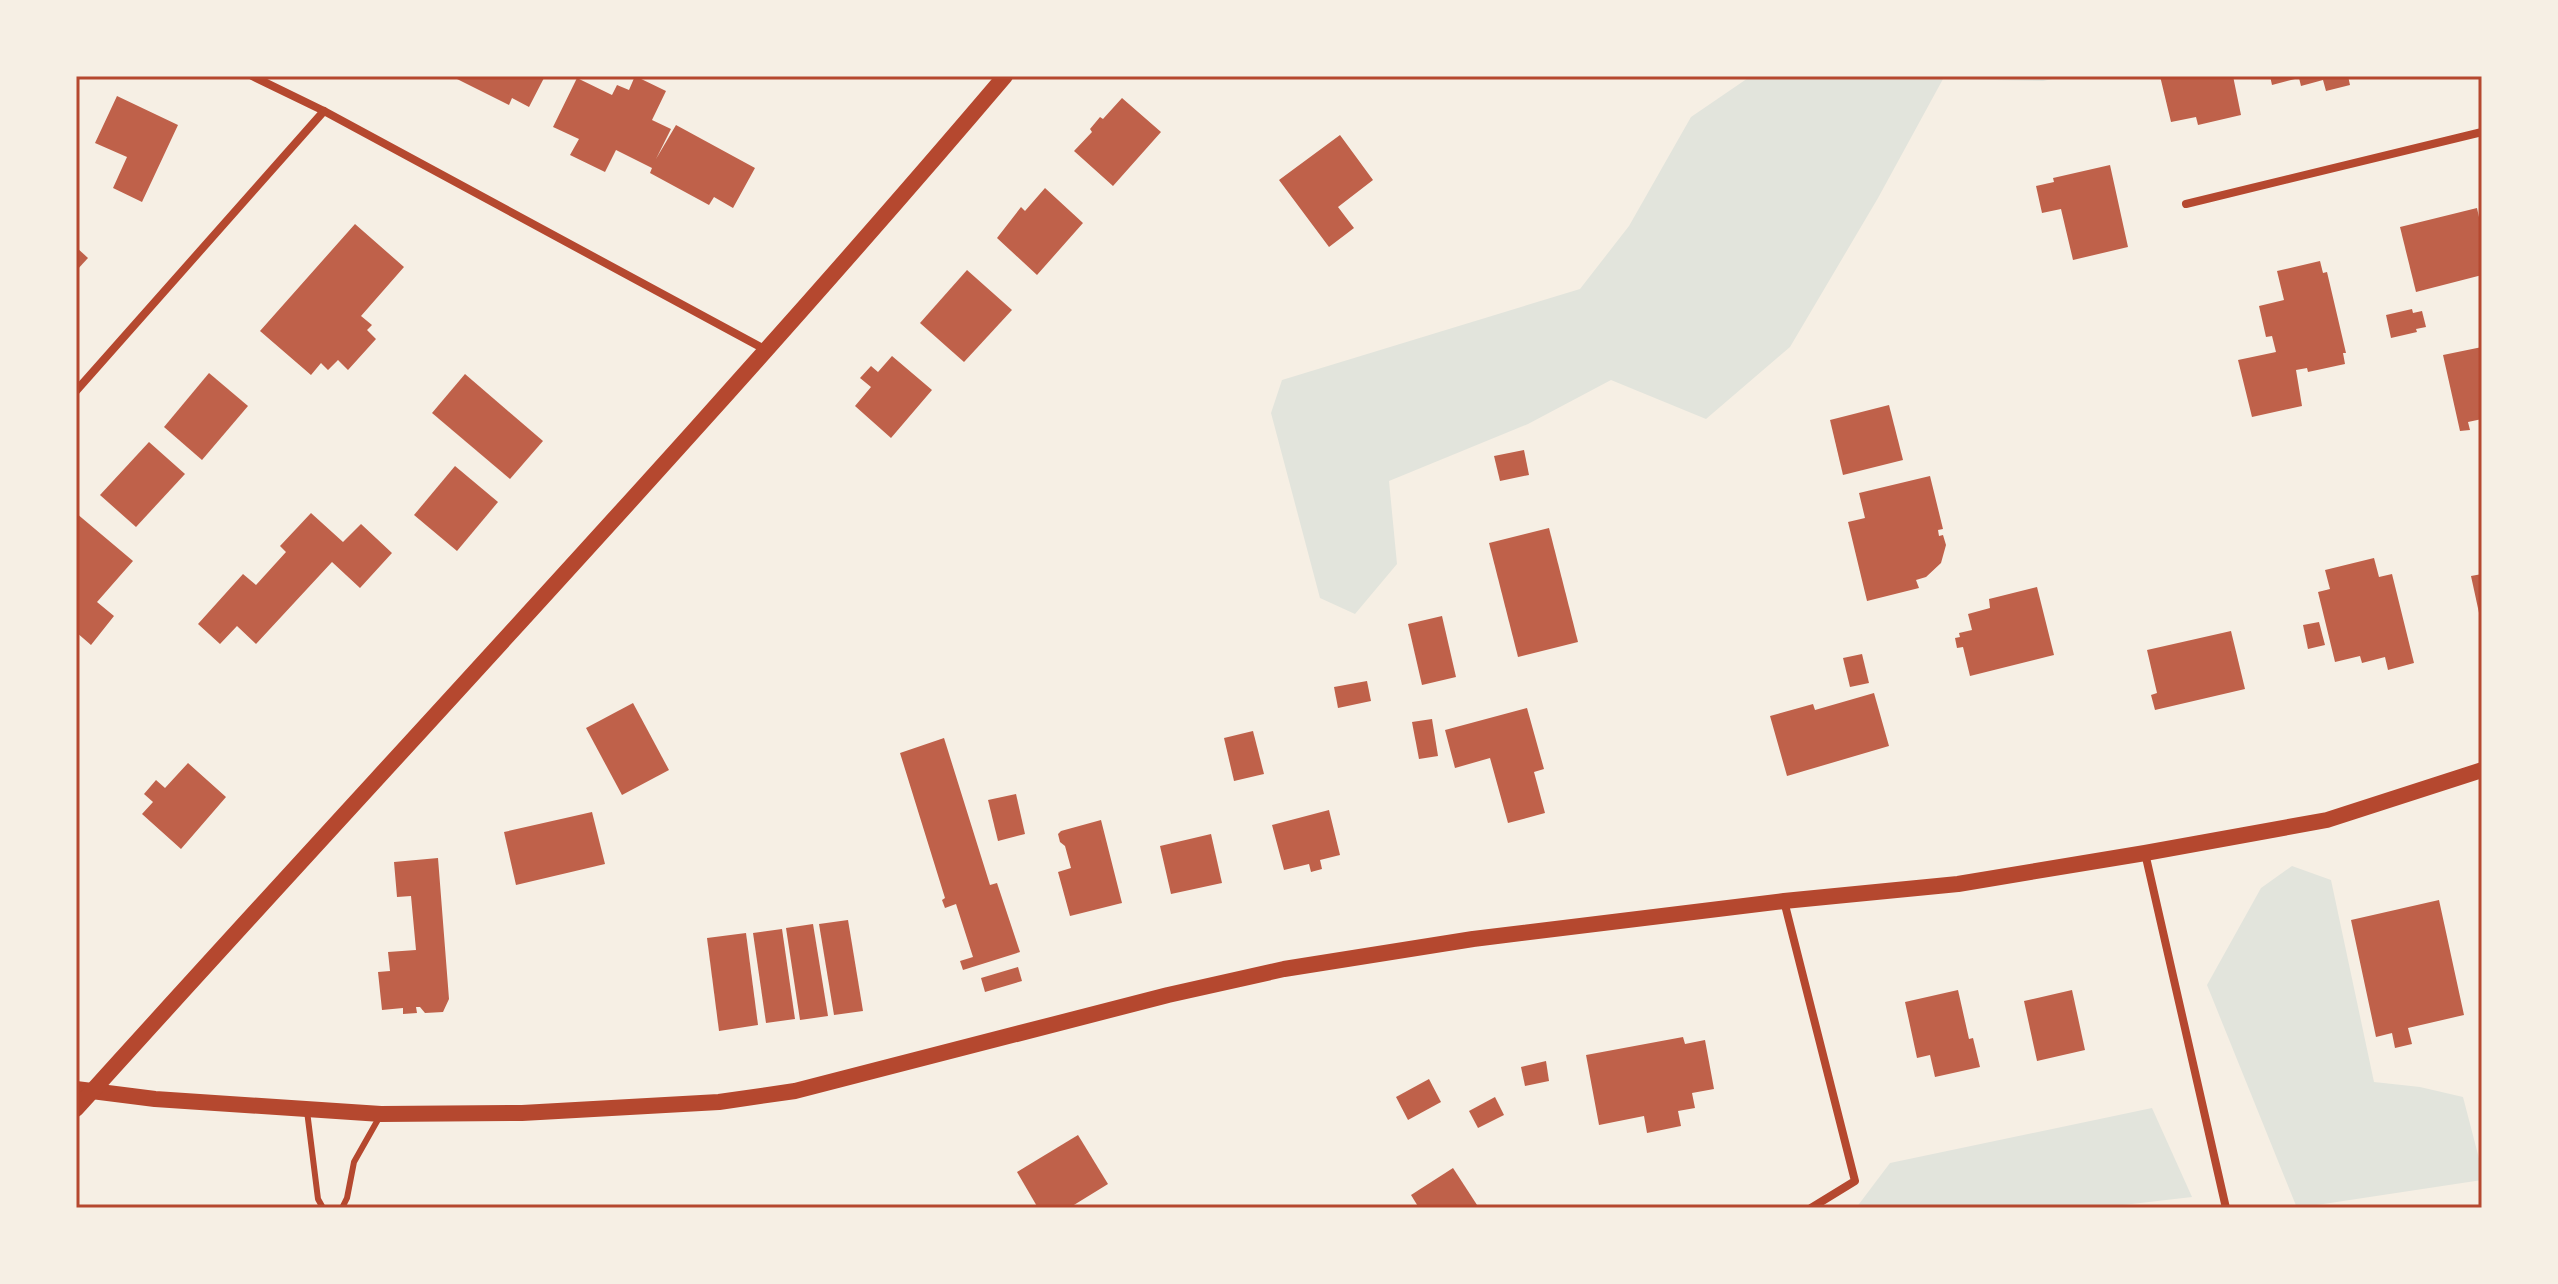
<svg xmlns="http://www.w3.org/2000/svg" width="2558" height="1284" font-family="'PT Sans Narrow',sans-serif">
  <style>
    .green { fill: #e2e4dc }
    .building { fill: #bf614a }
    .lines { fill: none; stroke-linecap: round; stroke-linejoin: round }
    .service { stroke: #b5482f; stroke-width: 6 }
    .minor { stroke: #b5482f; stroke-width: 8 }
    .secondary { stroke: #b5482f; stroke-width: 16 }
    .neatline { fill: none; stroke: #b5482f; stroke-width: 3 }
  </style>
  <rect width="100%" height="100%" fill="#f6efe4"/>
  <g class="green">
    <polygon points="1751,76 2066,76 2043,81 1943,79 1878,198 1790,347 1706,419 1611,380 1528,424 1389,481 1397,564 1355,614 1320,598 1271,413 1282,380 1580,289 1629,226 1691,117"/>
    <polygon points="2292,866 2331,880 2374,1082 2420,1087 2463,1097 2482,1170 2482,1180 2297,1208 2207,985 2261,888"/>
    <polygon points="2152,1108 2192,1197 2097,1208 1856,1208 1890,1163"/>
  </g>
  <g class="building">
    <polygon points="451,76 545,76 529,107 512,98 509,105"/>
    <polygon points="635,76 666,91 652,120 671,129 656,159 676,125 755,168 733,208 714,197 709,205 650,173 652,168 616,150 605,172 570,155 579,139 553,127 577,78 612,95 617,85 629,90"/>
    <polygon points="2160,76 2233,76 2241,115 2198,125 2196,117 2171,122"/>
    <polygon points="2270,76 2348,76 2350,85 2326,91 2323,80 2301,86 2299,78 2272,85"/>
    <polygon points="117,96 178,125 142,202 113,188 127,157 95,143"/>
    <polygon points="1122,98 1161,132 1113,186 1074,151 1092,132 1090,129 1100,117 1103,119"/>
    <polygon points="1340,135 1373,180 1338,207 1354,228 1329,247 1279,180"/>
    <polygon points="2110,165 2128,247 2073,260 2061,209 2042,213 2036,186 2054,182 2053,178"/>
    <polygon points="1045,188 1083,223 1037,275 997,238 1021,207 1025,211"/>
    <polygon points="2477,208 2482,231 2482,275 2416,292 2400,227"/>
    <polygon points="355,224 404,267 361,316 372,325 367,330 376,339 348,370 338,360 328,370 321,363 311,375 260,331"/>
    <polygon points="76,247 88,258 76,271"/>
    <polygon points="2320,261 2323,273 2327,272 2346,353 2343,353 2345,364 2308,372 2307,368 2296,370 2302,406 2252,417 2238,360 2276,352 2272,336 2266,337 2259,306 2284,300 2277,271"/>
    <polygon points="967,270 1012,310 964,362 920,323"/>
    <polygon points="2412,309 2413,313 2422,311 2426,327 2416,329 2417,332 2391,338 2386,315"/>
    <polygon points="2482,347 2482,419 2468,422 2470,430 2460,431 2443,355"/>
    <polygon points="892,356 932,390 891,438 855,406 871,387 860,378 871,366 878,372"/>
    <polygon points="209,373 248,406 202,460 164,427"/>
    <polygon points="465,374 543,441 510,479 432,413"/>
    <polygon points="1889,405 1903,460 1843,475 1830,420"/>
    <polygon points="149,442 185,474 136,527 100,495"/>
    <polygon points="1524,450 1529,475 1500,481 1494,456"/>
    <polygon points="455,466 498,502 457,551 414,515"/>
    <polygon points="1930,476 1943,529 1938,530 1939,536 1943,535 1946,545 1941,563 1926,577 1916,580 1919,588 1867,601 1848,522 1865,518 1859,493"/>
    <polygon points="76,513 133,561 97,602 114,616 91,645 76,632"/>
    <polygon points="311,513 343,542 361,524 392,553 360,588 332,562 256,644 237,626 220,644 198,624 243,574 256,585 286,552 280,546"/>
    <polygon points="1549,528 1578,642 1518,657 1489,543"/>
    <polygon points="2374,558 2379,577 2392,574 2414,663 2388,670 2385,657 2362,663 2360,656 2335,662 2318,592 2330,589 2325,570"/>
    <polygon points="2482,574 2482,622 2481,622 2471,576"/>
    <polygon points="2037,587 2054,655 1970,676 1963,647 1957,648 1955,638 1960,637 1959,633 1972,630 1968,614 1990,608 1989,599"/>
    <polygon points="1442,616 1456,677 1422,685 1408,624"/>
    <polygon points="2319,622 2325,645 2308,649 2303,625"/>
    <polygon points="2231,631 2245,689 2155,710 2151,695 2157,693 2147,650"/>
    <polygon points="1862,654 1869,683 1850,687 1843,658"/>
    <polygon points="1367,681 1371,701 1338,708 1334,687"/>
    <polygon points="1874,693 1889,746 1787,776 1770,716 1813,704 1815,710"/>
    <polygon points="633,703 669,770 622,795 586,728"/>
    <polygon points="1527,708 1544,769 1534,772 1545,813 1508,823 1490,758 1455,768 1445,730"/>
    <polygon points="1432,719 1438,756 1419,759 1412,722"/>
    <polygon points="1253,731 1264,774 1234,781 1224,738"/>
    <polygon points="944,738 990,885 997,883 1020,952 963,970 960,961 973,957 956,904 945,908 942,900 945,898 900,753"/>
    <polygon points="188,763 226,797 181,849 142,814 153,802 144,794 156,780 165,788"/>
    <polygon points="1016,794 1025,834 998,841 988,800"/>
    <polygon points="1329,810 1340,855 1320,860 1322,869 1311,872 1309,864 1284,870 1272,825"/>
    <polygon points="592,812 605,864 516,885 504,832"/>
    <polygon points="1101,820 1122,903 1070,916 1058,872 1071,868 1065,846 1060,842 1058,834 1061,831"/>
    <polygon points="1211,834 1222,883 1171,894 1160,846"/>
    <polygon points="438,858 449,999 443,1012 425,1013 420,1007 416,1007 417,1013 403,1014 403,1008 382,1010 378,972 390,971 388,952 416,950 411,896 397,897 394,862"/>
    <polygon points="2439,900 2464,1015 2408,1028 2412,1044 2395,1048 2392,1033 2376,1037 2351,920"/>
    <polygon points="848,920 863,1011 834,1015 819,924"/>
    <polygon points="813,924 828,1016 800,1020 786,928"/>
    <polygon points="782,929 795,1019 766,1023 753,933"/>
    <polygon points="746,933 758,1025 719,1031 707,938"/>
    <polygon points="1018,967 1022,981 985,992 981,978"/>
    <polygon points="1958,990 1969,1039 1973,1038 1980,1067 1935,1077 1930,1055 1917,1058 1905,1002"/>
    <polygon points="2072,990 2085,1050 2037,1061 2024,1001"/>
    <polygon points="1683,1037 1685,1044 1705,1040 1714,1089 1692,1093 1695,1108 1678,1111 1681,1126 1647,1133 1644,1116 1599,1125 1586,1055"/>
    <polygon points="1546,1061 1549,1081 1525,1086 1521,1067"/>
    <polygon points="1429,1079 1441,1102 1408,1120 1396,1097"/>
    <polygon points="1495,1097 1504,1115 1478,1128 1469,1111"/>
    <polygon points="1078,1135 1108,1184 1069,1208 1038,1208 1017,1172"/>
    <polygon points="1453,1168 1479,1208 1419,1208 1411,1195"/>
  </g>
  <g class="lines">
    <g class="service">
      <polyline points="307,1111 318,1199 323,1208"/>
      <polyline points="342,1208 347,1198 354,1162 380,1116"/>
    </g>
    <g class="minor">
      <polyline points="252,76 324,111 766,350"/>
      <polyline points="2186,204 2482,132"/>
      <polyline points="76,391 324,111"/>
      <polyline points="2145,853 2226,1208"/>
      <polyline points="1784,901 1855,1181 1811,1208"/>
    </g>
    <g class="secondary">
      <polyline points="76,1089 155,1099 381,1114 522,1113 719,1102 795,1091 1168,995 1284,969 1473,939 1784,901 1958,884 2145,853 2327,820 2482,770"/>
      <path d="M76 1109C386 765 705 429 1005 76"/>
    </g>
  </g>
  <rect width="2558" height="1284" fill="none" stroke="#f6efe4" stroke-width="156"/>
  <rect x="78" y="78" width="2402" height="1128" class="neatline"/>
</svg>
